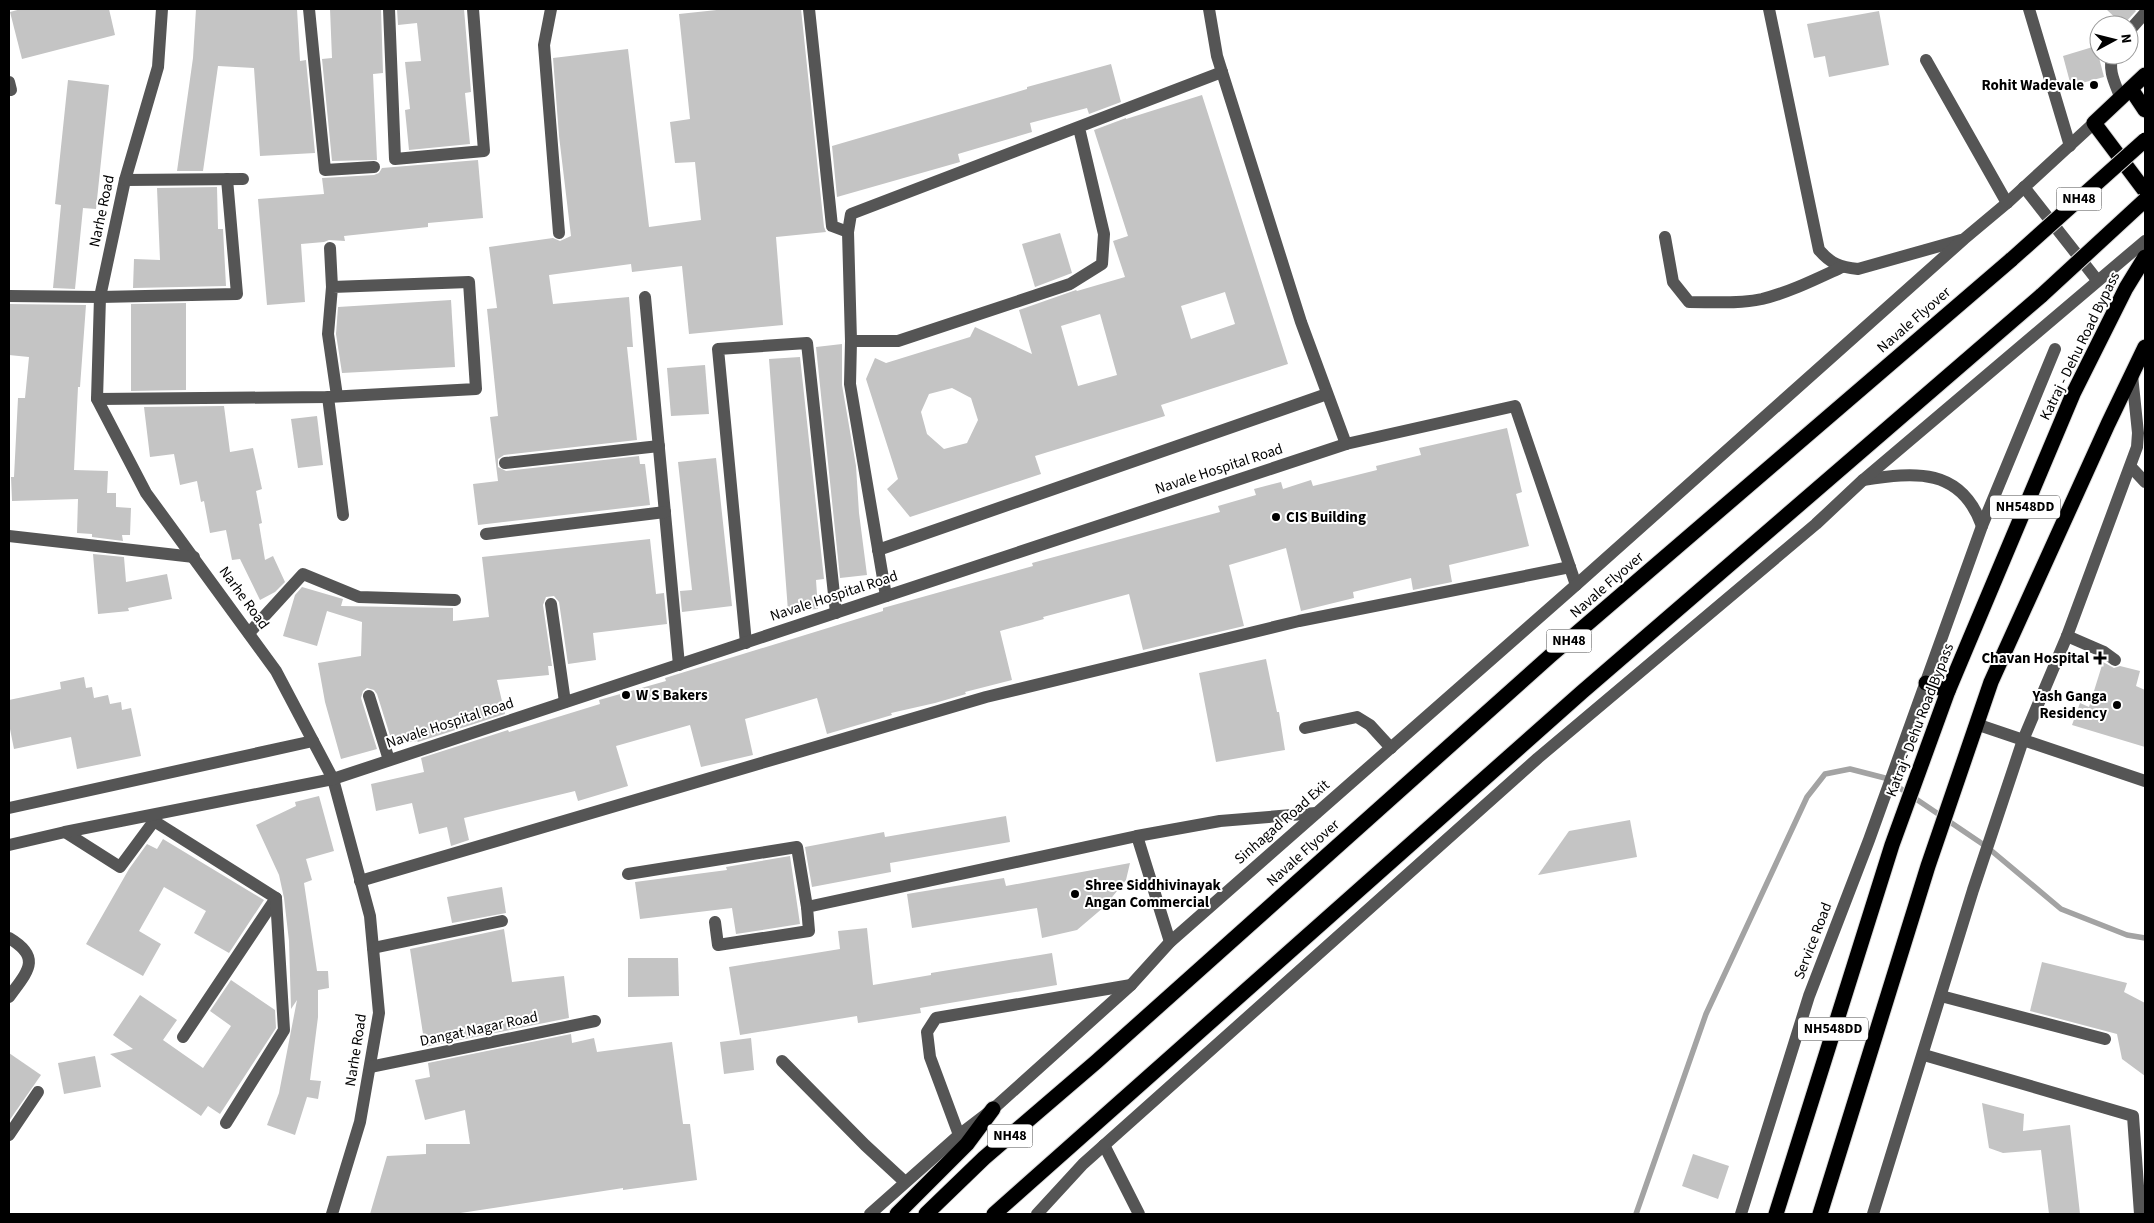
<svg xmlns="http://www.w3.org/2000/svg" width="2154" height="1223" font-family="'Source Sans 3',sans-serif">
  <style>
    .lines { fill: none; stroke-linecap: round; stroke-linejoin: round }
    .stream { stroke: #a3a3a3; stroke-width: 5.5 }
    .building { fill: #c4c4c4; fill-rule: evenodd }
    .highway-casing { stroke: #dbdbdb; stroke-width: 17 }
    .minor { stroke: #555; stroke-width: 12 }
    .highway { stroke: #000; stroke-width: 15 }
    .highway-bridge-casing { stroke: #dbdbdb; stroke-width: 17; stroke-linecap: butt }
    .highway-bridge { stroke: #000; stroke-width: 15 }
    .poi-dot { fill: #000; stroke: #fff; stroke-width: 2 }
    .labels { text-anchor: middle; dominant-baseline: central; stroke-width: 4; stroke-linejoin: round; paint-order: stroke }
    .shield { fill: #fff; stroke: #4c4c4c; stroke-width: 1 }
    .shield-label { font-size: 14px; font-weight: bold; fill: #000 }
    .poi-label { font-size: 15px; font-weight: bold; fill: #000; stroke: #fff; text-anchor: end }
    .street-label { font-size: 15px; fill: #000; stroke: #fff }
  </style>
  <rect width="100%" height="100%" fill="#fff"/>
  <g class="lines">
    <polyline class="stream" points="1636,1214 1706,1014 1807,797 1825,774 1850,769 1885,778 1987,847 2061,909 2127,935 2145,938"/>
  </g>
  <g class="building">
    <polygon points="21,9 109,9 115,35 22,59 10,12"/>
    <polygon points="196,9 297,9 300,61 306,60 315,153 260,156 254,68 218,66 203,171 177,171 193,58"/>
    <polygon points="330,9 381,9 383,73 373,74 377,160 332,161 322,59 332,58"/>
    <polygon points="397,9 464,9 471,92 465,93 470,144 409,150 405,110 410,109 405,62 421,61 417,23 398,25"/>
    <polygon points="726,9 801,9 824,227 826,232 776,237 783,325 689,334 682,266 632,272 631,264 549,275 553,304 629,297 633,347 627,347 637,440 504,455 498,459 498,467 506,471 639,456 640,464 645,464 650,505 478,525 473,484 498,481 490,417 498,416 487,309 497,308 489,247 553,238 560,241 571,236 559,136 553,58 628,49 649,227 701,220 695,162 675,163 670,122 690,119 679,14"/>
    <polygon points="2106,9 2134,9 2136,11 2123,25"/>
    <polygon points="1879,11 1889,65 1829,77 1825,56 1814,58 1807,24"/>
    <polygon points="2096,46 2104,77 2071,86 2063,56"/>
    <polygon points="1111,64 1121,102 1089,114 1087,108 1030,123 1032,132 958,154 960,162 837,197 832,146 1027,89 1027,87"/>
    <polygon points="68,80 109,85 96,209 83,208 75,289 53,288 61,205 55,204"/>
    <path d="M1202 95 1288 364 1161 405 1165 416 1035 456 1041 474 910 517 887 489 898 479 866 379 875 358 886 363 970 337 975 327 1032 354 1019 310 1076 290 1077 291 1125 277 1113 241 1128 236 1094 130 1126 118V119ZM1225 292 1235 324 1191 339 1181 306ZM1100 314 1117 375 1078 386 1061 326ZM952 388 971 398 978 420 967 443 944 449 927 434 921 412 929 394Z"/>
    <polygon points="478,160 483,218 428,223 428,227 344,236 345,241 329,240 324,242 301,244 305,302 267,305 258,199 324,194 322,178 374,175 379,173 382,168"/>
    <polygon points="217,187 218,229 223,229 226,286 133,288 134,259 160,260 157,188"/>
    <polygon points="1060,233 1072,273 1035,287 1022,244"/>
    <polygon points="451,300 455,367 342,373 336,334 338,307"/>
    <polygon points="186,303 186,390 131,391 131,304"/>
    <polygon points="9,304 86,305 80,387 78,387 74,470 108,471 107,493 116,493 116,507 131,508 130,535 122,535 123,541 92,537 92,534 77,533 78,499 12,501 11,477 14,477 18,398 25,398 29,357 9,355"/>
    <polygon points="842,344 842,385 856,466 859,513 867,575 840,578 816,347"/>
    <polygon points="800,357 824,579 816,580 818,609 788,611 769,359"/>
    <polygon points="705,365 709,414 671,416 667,368"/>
    <polygon points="224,406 230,452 253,448 262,489 256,491 262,523 259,524 265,560 273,556 285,582 275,592 260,600 240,559 232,560 226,530 210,533 204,501 201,502 197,481 180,485 174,454 150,457 144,407"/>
    <polygon points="317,416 323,465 298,468 291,419"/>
    <polygon points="1507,428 1522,492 1516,494 1529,546 1449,565 1452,582 1413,590 1411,578 1353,592 1354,598 1301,611 1286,548 1229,565 1244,626 1143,650 1129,594 1043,617 1044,619 1000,631 1012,680 965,692 966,694 935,703 891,713 892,715 827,734 817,698 745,719 753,755 701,767 690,725 616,746 628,786 578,801 575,791 464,818 469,840 451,846 447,827 419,834 412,803 376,811 371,784 424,772 421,758 508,730 509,732 600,704 599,700 666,681 665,678 883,611 883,608 1033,566 1032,563 1220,512 1218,506 1256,495 1254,489 1281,482 1283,489 1311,480 1313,486 1377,470 1376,466 1421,455 1419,448"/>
    <polygon points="716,458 732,606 682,612 680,591 692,590 678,462"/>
    <polygon points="650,539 656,594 664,593 667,624 593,633 596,660 568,664 559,602 554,596 546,597 543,605 552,666 548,666 549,675 497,680 505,714 418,742 417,741 393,745 377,694 374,690 367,688 363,691 361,698 377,749 341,759 325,702 318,663 361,656 362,622 327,611 317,646 283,636 295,595 302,587 343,599 341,606 453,608 453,621 489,617 482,557"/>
    <polygon points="93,554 124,557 126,582 167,574 172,599 128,608 129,611 98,614"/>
    <polygon points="1266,659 1277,712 1279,712 1285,750 1216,762 1199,673"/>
    <polygon points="2103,662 2114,668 2120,666 2140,671 2136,686 2145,690 2145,747 2072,725 2080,703 2089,707"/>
    <polygon points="84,677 86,688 92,687 94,698 108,695 110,704 121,702 122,710 131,708 141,756 77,769 71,737 14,749 9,724 9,700 61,689 60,682"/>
    <polygon points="319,796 334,851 306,859 312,880 304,883 317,971 328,971 329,988 318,990 318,1017 310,1080 321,1081 318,1099 307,1097 295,1135 267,1125 279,1093 297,1000 291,1009 289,941 284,898 279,875 256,825 296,806 295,802"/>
    <polygon points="1006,816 1010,842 890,863 891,872 812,887 805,847 884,832 885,837"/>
    <polygon points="1630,820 1637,857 1538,875 1569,831"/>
    <polygon points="163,839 264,900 229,953 194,933 206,911 164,887 139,931 161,944 143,976 86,944 129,869 147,844 157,849"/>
    <polygon points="790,856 800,924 736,934 732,908 640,919 635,882 727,870 726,867"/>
    <polygon points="1130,863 1126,880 1104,907 1077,930 1042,938 1037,908 912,928 907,894 1004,878 1006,886"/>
    <polygon points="502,887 506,913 452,923 447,897"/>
    <polygon points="867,928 873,985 931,975 931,973 1052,953 1057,985 920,1008 921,1013 858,1023 857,1016 740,1035 729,967 840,949 838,931"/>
    <polygon points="504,929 512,982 564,976 569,1018 425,1047 410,949"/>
    <polygon points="628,958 678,958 679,996 628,997"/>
    <polygon points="2042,962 2127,983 2124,992 2145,1003 2145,1076 2122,1059 2117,1034 2030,1011"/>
    <polygon points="231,980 275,1010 276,1028 220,1114 208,1106 201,1116 110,1054 133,1049 113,1035 140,995 177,1020 163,1040 203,1068 231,1026 210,1011"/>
    <polygon points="571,1034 572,1043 594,1038 597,1052 672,1042 683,1124 690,1124 697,1180 623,1190 623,1188 454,1214 370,1214 387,1156 426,1154 426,1144 470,1144 465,1110 425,1120 415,1080 430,1077 428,1063"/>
    <polygon points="751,1038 754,1070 724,1074 720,1042"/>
    <polygon points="9,1053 41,1075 9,1121"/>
    <polygon points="95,1056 101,1087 64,1094 58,1063"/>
    <polygon points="1982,1103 2024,1114 2023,1131 2070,1125 2080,1214 2049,1214 2041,1150 2003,1153 1989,1148"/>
    <polygon points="1693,1154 1729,1166 1718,1199 1682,1186"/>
  </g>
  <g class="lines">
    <g class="highway-casing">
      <g id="highway">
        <polyline points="2145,75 2094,123 2145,191"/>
        <polyline points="2131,89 2145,110"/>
        <polyline points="1926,683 1948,691"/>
        <polyline points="897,1214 967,1144 993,1109"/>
        <polyline points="926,1214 984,1158 1096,1062 1550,656 2012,259"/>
        <polyline points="994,1214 1582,692 2042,295"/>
        <polyline points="1776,1214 1892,845 1948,691 2073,394 2126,288 2145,257"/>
        <polyline points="1820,1214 1928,866 1991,682 2108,424 2145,347"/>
      </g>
    </g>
    <g class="minor">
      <polyline points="162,9 158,67 125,180 100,297 97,399 146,493 276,671 333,779 370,916 379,1013 360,1122 332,1214"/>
      <polyline points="309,9 325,170 374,167"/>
      <polyline points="389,9 395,159 484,151 473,9"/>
      <polyline points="551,9 544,45 559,233"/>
      <polyline points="809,9 832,226 848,232"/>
      <polyline points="1209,9 1217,56 1222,72 1301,322 1346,444"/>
      <path d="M1769 9 1819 250C1831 264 1840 267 1858 269L1961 240"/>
      <polyline points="2029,9 2070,146"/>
      <polyline points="2129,31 2145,13"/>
      <path d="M2113 55C2107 70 2116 85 2121 99"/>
      <polyline points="1926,60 2007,203"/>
      <polyline points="9,82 11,90"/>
      <polyline points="1079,128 1104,234 1102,264 1070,284 898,341 851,341 848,232 851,214 1222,72"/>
      <polyline points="125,180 243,179"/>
      <polyline points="2024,187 2097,280"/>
      <path d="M1665 237 1673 282 1689 302C1713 302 1738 304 1762 299 1790 292 1816 279 1842 267"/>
      <polyline points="330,248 332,287"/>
      <polyline points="9,296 100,297 237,294 227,179"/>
      <polyline points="645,297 679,665"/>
      <polyline points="851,341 850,384 886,596"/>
      <polyline points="328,397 343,515"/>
      <polyline points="97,399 328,397 476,389 469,282 332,287 328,334 337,396"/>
      <polyline points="505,463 659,446"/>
      <polyline points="2131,467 2145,482"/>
      <path d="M1863 480C1915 472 1961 467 1982 526"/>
      <polyline points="486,534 665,512"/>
      <polyline points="9,536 194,557"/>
      <polyline points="878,550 1327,394"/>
      <polyline points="551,604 565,702"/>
      <polyline points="249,633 303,574 359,597 455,600"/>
      <polyline points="2067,636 2104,652 2115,660"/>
      <polyline points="746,643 718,349 807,343 836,613"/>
      <polyline points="369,696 389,760"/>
      <polyline points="1976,724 2145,781"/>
      <polyline points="1305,728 1357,717 1370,725 1391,748"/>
      <polyline points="9,808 313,741"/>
      <polyline points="65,832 120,867 154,821 276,898 183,1037"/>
      <polyline points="1137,836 1170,942"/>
      <polyline points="9,845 65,832 333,779 1346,444 1515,406 1576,585"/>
      <polyline points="628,874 797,847 807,907"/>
      <polyline points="360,881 986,697 1299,621 1570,567"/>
      <polyline points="715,922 718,945 809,931 807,907 1137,836 1220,821 1316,813"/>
      <path d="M9 938C43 958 27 972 9 997"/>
      <polyline points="373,948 502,921"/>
      <polyline points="1941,996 2105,1039"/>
      <polyline points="1924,1055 2133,1116 2140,1214"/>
      <polyline points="782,1061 865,1145 905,1182"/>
      <polyline points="370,1067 595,1021"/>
      <polyline points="226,1123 284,1030 276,898"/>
      <polyline points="9,1135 38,1092"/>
      <polyline points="959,1135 930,1057 927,1032 936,1018 1131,985"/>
      <polyline points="1104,1145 1139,1214"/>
      <polyline points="870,1214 959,1135 993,1109 1131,985 1170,942 1576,585 1964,239 2007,203 2094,123"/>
      <polyline points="1037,1214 1083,1164 1538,758 1816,524 1863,480 2145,241"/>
      <polyline points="1741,1214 1809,996 1869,840 1982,526 2055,349"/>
      <polyline points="1873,1214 1973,890 2023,740 2067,636 2137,447 2138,433 2132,375"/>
    </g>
    <use href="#highway" class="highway"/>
    <g class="highway-bridge-casing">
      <g id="highway-bridge">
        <polyline points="2012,259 2145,140"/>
        <polyline points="2042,295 2145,200"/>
      </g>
    </g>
    <use href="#highway-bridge" class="highway-bridge"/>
  </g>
  <g class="poi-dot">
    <circle cx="2094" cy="85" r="5"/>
    <circle cx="1276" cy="517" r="5"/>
    <path d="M2097.5 650.5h5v5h5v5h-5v5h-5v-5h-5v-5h5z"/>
    <circle cx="626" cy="695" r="5"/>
    <circle cx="2117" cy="705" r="5"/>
    <circle cx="1075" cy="894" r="5"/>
  </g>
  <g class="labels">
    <g class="shield">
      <rect x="2056.5" y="187.5" width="45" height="23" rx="4"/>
      <rect x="1990" y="495.5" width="70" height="23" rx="4"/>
      <rect x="1546.5" y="629.5" width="45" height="23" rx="4"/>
      <rect x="1798" y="1017.5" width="70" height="23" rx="4"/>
      <rect x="987.5" y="1124.5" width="45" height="23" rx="4"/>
    </g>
    <g class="shield-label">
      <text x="2079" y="199">NH48</text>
      <text x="2025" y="507">NH548DD</text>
      <text x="1569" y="641">NH48</text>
      <text x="1833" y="1029">NH548DD</text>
      <text x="1010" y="1136">NH48</text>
    </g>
    <g class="poi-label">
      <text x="2084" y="85">Rohit Wadevale</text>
      <text x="1286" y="517" text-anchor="start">CIS Building</text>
      <text x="2089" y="658">Chavan Hospital</text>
      <text x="636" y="695" text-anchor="start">W S Bakers</text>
      <text x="2107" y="696">Yash Ganga<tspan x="2107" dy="17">Residency</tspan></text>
      <text x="1085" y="885" text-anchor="start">Shree Siddhivinayak<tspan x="1085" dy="17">Angan Commercial</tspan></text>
    </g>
    <g class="street-label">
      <text transform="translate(102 211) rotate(-78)">Narhe Road</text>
      <text transform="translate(1914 320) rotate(-41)">Navale Flyover</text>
      <text transform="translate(2080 346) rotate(-64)">Katraj - Dehu Road Bypass</text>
      <text transform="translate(1219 469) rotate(-18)">Navale Hospital Road</text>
      <text transform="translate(1607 585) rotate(-41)">Navale Flyover</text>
      <text transform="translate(834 596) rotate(-18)">Navale Hospital Road</text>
      <text transform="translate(244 598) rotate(54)">Narhe Road</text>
      <text transform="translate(1920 720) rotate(-69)">Katraj - Dehu Road Bypass</text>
      <text transform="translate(450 723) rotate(-18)">Navale Hospital Road</text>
      <text transform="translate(1282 822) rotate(-41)">Sinhagad Road Exit</text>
      <text transform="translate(1303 853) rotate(-42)">Navale Flyover</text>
      <text transform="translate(1813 941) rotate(-69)">Service Road</text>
      <text transform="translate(479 1029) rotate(-12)">Dangat Nagar Road</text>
      <text transform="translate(356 1050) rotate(-81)">Narhe Road</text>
    </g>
  </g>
  <rect width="2154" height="1223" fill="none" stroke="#000000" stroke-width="20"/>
  <g transform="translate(2114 40) rotate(83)"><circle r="24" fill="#ffffff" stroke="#999999"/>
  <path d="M0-4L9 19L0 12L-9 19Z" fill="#000000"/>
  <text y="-8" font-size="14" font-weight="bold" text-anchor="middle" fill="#000000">N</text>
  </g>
</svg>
